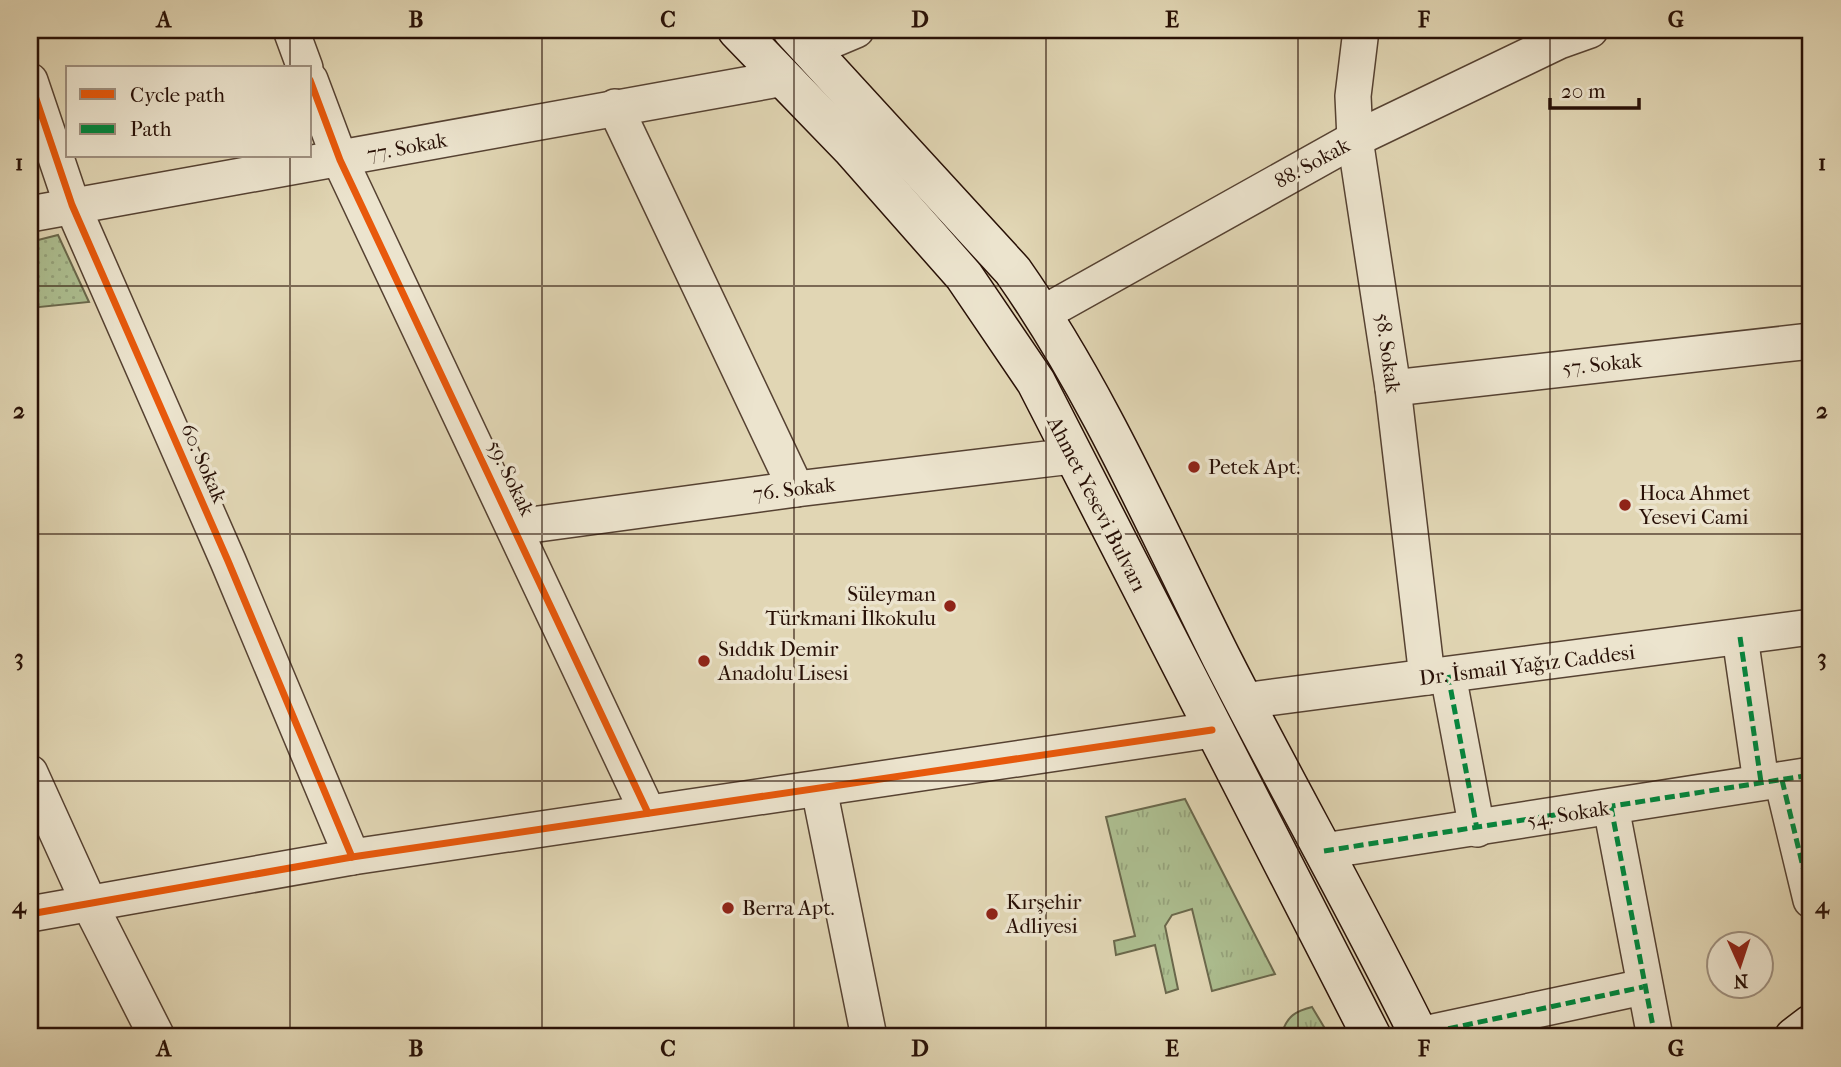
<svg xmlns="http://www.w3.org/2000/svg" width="1841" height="1067" font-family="'IM FELL French Canon',serif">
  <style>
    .grass { fill: url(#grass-tufts); stroke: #6a684c; stroke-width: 2 }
    .park { fill: url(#park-dots); stroke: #6a684c; stroke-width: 2 }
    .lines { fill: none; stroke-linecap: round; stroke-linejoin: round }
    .street-casing { stroke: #564232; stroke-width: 38 }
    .secondary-casing { stroke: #281006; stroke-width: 41 }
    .street { stroke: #ece4ce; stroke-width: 35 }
    .secondary { stroke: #ece4ce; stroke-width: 38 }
    .quiet { stroke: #00873e; stroke-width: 5; stroke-dasharray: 10 5; stroke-linecap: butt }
    .cycleway-casing { stroke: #ece4ce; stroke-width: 11 }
    .cycleway { stroke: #e8590c; stroke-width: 7 }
    .grid { fill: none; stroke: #281006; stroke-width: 2; stroke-opacity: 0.55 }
    .poi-dot { fill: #8f2418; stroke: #ece4ce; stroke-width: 2.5 }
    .labels { text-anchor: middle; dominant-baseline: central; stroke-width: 7; stroke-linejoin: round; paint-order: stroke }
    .street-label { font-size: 21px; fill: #281006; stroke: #ece4ce }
    .poi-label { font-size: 21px; fill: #281006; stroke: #ece4ce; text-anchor: start }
    .neatline { fill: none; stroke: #281006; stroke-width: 2.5 }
    .grid-label { font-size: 23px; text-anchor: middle; font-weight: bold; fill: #281006 }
  </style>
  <defs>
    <pattern id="grass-tufts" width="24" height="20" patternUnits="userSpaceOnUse" patternTransform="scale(1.75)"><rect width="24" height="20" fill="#adbf91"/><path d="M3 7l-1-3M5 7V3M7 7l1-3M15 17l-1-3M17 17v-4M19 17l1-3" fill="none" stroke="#95a37c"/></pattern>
    <pattern id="park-dots" width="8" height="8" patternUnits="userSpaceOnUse" patternTransform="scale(1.75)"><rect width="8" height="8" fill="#adbf91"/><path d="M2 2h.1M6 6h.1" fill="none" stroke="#95a37c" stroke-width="1.8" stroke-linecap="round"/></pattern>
  </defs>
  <rect width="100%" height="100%" fill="#e1d6b4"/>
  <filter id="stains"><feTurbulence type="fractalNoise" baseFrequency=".00286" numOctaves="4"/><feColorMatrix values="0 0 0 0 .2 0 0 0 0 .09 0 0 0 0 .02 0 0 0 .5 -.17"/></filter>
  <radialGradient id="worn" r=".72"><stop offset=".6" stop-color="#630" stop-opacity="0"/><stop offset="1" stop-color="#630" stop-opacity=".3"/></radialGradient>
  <g class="grass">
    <polygon points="1185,799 1275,974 1212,991 1192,909 1172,915 1165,926 1178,989 1166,993 1155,945 1116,955 1114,941 1135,936 1106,817"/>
    <path d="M1312 1007 1330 1037H1264L1282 1033C1287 1016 1296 1011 1312 1007Z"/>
  </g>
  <polygon class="park" points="58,235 89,302 30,308 30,242"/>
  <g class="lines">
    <g class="street-casing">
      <g id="street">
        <polyline points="291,30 305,68"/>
        <polyline points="1361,30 1353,96 1355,139 1393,388 1427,677"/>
        <polyline points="811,49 856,30"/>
        <polyline points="310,80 340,160 648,813"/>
        <polyline points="30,81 72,205 228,561 352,857"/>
        <polyline points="615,107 796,489"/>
        <polyline points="30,214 784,78"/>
        <polyline points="1042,314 1355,139 1559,41 1590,30"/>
        <polyline points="1393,388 1811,341"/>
        <polyline points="516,527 796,489 1072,456"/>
        <polyline points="1740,637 1761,782"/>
        <polyline points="1448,675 1477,829"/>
        <polyline points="1243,701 1811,627"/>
        <polyline points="30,773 89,903 157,1037"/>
        <polyline points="1782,780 1811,900"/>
        <polyline points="819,789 869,1037"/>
        <polyline points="1611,807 1655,1037"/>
        <polyline points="1324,851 1811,775"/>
        <polyline points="30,914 352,857 1212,730"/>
        <polyline points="1419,1035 1643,987"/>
      </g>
    </g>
    <g class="secondary-casing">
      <g id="secondary">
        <polyline points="737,30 851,148 964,276 1036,382 1372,1037"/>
        <path d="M792 30 1013 271C1097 391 1156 527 1221 657 1286 785 1357 909 1420 1037"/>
        <polyline points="1794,1037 1811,1024"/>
      </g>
    </g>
    <use href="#street" class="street"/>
    <use href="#secondary" class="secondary"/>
    <g class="quiet">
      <polyline points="1740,637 1761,782"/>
      <polyline points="1448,675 1477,829"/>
      <polyline points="1782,780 1811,900"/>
      <polyline points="1611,807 1655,1037"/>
      <polyline points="1324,851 1811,775"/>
      <polyline points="1419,1035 1643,987"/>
    </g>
    <g class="cycleway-casing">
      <g id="cycleway">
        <polyline points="310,80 340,160 648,813"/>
        <polyline points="30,81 72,205 228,561 352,857"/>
        <polyline points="30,914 352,857 1212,730"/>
      </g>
    </g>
    <use href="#cycleway" class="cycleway"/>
  </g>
  <path class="grid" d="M290 30V68M542 30V1037M794 30V1037M1046 30V1037M1298 30V1037M1550 30V1037M290 156V1037M30 286H1811M30 534H1811M30 781H1811"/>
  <g class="poi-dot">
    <circle cx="1194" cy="467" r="7"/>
    <circle cx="1625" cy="505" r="7"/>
    <circle cx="950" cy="606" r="7"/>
    <circle cx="704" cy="661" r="7"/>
    <circle cx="728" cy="908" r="7"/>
    <circle cx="992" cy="914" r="7"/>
  </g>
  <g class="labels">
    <g class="street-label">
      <text transform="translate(407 147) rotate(-11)">77. Sokak</text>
      <text transform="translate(1312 163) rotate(-29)">88. Sokak</text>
      <text transform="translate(1388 353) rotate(82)">58. Sokak</text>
      <text transform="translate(1602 364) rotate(-6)">57. Sokak</text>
      <text transform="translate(204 463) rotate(66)">60. Sokak</text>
      <text transform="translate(511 478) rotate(64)">59. Sokak</text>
      <text transform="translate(794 489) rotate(-7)">76. Sokak</text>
      <text transform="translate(1097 504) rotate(63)">Ahmet Yesevi Bulvarı</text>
      <text transform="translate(1527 665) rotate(-7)">Dr. İsmail Yağız Caddesi</text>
      <text transform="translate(1568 814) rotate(-9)">54. Sokak</text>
    </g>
    <g class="poi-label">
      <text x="1208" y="467">Petek Apt.</text>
      <text x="1639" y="493">Hoca Ahmet<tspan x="1639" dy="24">Yesevi Cami</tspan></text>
      <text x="936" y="594" text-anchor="end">Süleyman<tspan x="936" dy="24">Türkmani İlkokulu</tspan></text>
      <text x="718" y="649">Sıddık Demir<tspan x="718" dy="24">Anadolu Lisesi</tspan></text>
      <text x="1006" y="902">Kırşehir<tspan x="1006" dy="24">Adliyesi</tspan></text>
      <text x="742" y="908">Berra Apt.</text>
    </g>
  </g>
  <rect width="1841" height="1067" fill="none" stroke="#e1d6b4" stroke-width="77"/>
  <rect x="66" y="66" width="245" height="91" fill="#ece4ce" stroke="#9e8f7e" stroke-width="2"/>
  <rect x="80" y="89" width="35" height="10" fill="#e8590c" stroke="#9e8f7e" stroke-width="2"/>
  <text x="130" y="102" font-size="21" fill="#281006">Cycle path</text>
  <rect x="80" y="124" width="35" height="10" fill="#00873e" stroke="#9e8f7e" stroke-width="2"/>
  <text x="130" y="136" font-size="21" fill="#281006">Path</text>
  <g transform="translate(1740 965) rotate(177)"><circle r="33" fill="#ece4ce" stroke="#9e8f7e" stroke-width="2"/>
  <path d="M0-5L12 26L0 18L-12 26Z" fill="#8f2418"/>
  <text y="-10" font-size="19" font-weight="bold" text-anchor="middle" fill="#281006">N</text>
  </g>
  <path d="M1550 98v10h89v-10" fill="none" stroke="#281006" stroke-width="3.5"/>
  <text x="1561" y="98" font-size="21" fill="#281006" stroke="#ece4ce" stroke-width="5" paint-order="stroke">20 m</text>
  <rect x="38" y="38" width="1764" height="990" class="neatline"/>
  <g class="grid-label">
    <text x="164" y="27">A</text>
    <text x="416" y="27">B</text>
    <text x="668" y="27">C</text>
    <text x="920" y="27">D</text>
    <text x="1172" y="27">E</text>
    <text x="1424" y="27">F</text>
    <text x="1676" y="27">G</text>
    <text x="19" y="170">1</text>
    <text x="1822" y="170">1</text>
    <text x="19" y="418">2</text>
    <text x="1822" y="418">2</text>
    <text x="19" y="665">3</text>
    <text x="1822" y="665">3</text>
    <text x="19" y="913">4</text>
    <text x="1822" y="913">4</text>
    <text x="164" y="1056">A</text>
    <text x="416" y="1056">B</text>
    <text x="668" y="1056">C</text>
    <text x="920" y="1056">D</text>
    <text x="1172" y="1056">E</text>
    <text x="1424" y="1056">F</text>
    <text x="1676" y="1056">G</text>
  </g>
  <rect width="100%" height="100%" filter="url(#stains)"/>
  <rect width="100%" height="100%" fill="url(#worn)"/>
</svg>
